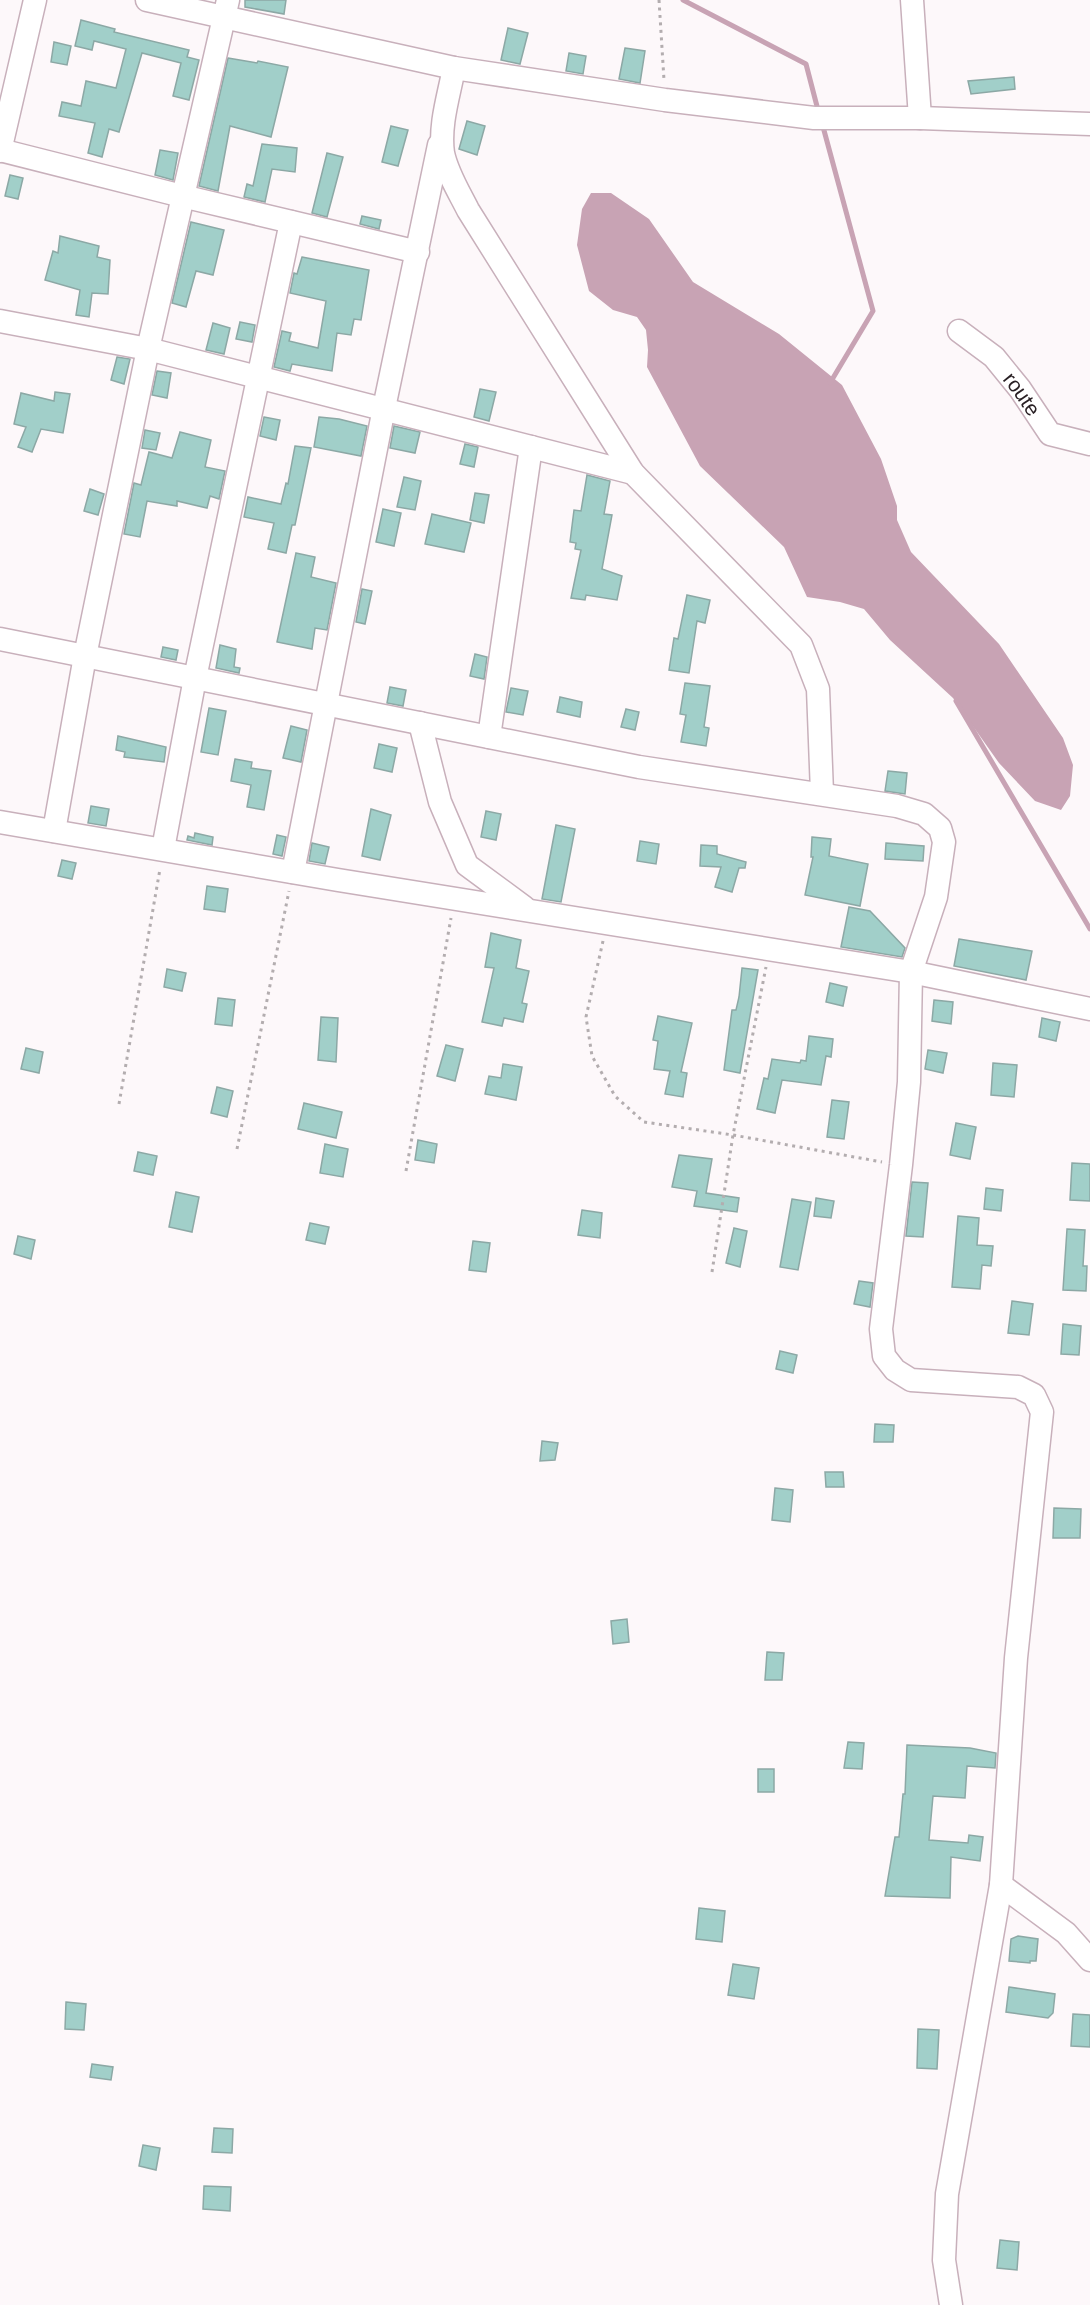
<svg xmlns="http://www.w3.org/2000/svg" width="1090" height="2305" font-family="Helvetica,sans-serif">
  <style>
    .water { fill: #c8a3b4 }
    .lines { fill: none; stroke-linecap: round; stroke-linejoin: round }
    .stream { stroke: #c8a3b4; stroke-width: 5 }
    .building { fill: #a1cfc9; stroke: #8ca8a5; stroke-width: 1.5 }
    .minor-casing { stroke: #c8b0bb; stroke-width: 25 }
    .path { stroke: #b3adaf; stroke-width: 3; stroke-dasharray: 3 4.5; stroke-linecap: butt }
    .minor { stroke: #fff; stroke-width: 22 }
    .labels { text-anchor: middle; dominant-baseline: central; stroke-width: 5; stroke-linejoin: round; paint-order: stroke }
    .street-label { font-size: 21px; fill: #292024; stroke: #fdf8fa }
  </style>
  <rect width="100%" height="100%" fill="#fdf8fa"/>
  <polygon class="water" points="591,193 611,193 649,219 693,282 779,334 842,385 881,459 897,506 897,520 911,552 999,644 1063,738 1073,765 1070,796 1061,810 1035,801 999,763 953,698 890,640 864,609 840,602 807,597 784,547 700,466 647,367 648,350 646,330 637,317 613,310 589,291 577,245 582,209"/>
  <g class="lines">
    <g class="stream">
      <polyline points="683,0 806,64 819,114"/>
      <polyline points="822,123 873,311 830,383"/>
      <polyline points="956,701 1090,929"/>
    </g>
  </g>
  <g class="building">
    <polygon points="245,0 286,0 284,14 245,7"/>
    <polygon points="81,20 115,29 114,32 189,50 187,57 199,60 189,100 173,96 181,63 142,53 119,132 109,129 102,157 88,153 95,123 59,116 62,102 81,106 86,81 116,88 126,49 94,41 92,50 75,46"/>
    <polygon points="508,28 528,33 520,64 501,60"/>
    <polygon points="54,42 71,46 67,65 51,62"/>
    <polygon points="625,48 645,51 640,83 619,79"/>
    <polygon points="569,53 586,56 583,74 566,71"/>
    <polygon points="228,58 257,63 258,61 288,67 271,137 230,126 218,191 199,186"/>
    <polygon points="1014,77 1015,89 971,94 968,81"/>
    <polygon points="467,121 485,126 477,155 459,149"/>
    <polygon points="391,126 408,130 398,166 382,162"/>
    <polygon points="262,144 297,148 295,172 272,169 265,202 244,197 247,184 253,186"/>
    <polygon points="160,150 178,153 173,180 155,175"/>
    <polygon points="327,153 343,157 327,217 312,213"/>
    <polygon points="10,175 23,178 18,199 5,196"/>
    <polygon points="362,216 381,220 379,229 360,224"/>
    <polygon points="191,222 224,230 213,275 196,271 186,307 172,303"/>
    <polygon points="60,236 99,246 97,257 110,260 108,294 92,293 89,317 76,315 80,290 45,280 53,251 58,253"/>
    <polygon points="302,257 369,270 361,320 354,319 351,335 337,333 332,371 292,364 290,371 274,367 282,331 291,333 289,341 318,348 326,301 290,293 294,273 297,274"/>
    <polygon points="240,322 255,325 252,342 236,339"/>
    <polygon points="213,323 230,328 224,354 206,350"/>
    <polygon points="117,357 130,359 124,384 111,380"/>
    <polygon points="157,371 171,373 167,398 152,395"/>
    <polygon points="480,389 496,392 489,421 474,417"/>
    <polygon points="55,392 70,394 63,433 41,429 32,452 18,447 26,427 14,424 21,393 54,401"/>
    <polygon points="264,417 280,420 276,440 260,436"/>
    <polygon points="319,417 339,419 367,426 361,456 314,447"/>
    <polygon points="394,426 420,432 415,453 390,448"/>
    <polygon points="145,430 160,433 156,450 142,448"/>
    <polygon points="180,432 211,440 205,467 225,471 219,499 210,496 207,508 177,501 177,506 147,501 140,537 124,534 134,483 141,485 149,452 172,458"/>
    <polygon points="465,444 478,447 474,467 460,464"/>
    <polygon points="295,446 311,448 295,525 292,525 286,553 268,549 274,523 244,517 248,497 281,504 286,483 288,484"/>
    <polygon points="587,475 610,481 604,514 612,515 602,569 622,576 617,600 586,595 585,600 571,598 581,550 575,549 576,543 570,542 574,510 581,511"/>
    <polygon points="404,477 421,481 415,510 397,507"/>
    <polygon points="90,489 104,494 98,515 84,511"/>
    <polygon points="475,493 489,495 484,523 470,520"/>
    <polygon points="383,509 401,513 394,546 376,542"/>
    <polygon points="432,514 471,523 464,552 425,544"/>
    <polygon points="296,553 315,557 311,577 336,583 327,630 315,628 312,649 277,642"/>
    <polygon points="362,589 372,591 365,624 356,622"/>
    <polygon points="687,595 710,600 705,623 697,621 689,673 669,670 674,638 678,639"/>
    <polygon points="220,645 236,649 234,667 240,668 239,673 216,668"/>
    <polygon points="163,647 178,650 176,660 161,657"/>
    <polygon points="475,654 487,657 484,679 470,676"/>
    <polygon points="685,683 710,686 704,727 709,728 706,746 681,742 686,715 680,714"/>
    <polygon points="390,687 406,690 403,706 387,703"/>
    <polygon points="511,688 528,691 523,715 506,712"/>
    <polygon points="560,697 582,702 580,717 557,712"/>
    <polygon points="209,708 226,711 218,755 201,752"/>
    <polygon points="626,709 639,712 635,730 621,727"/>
    <polygon points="291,726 307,730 301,762 283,758"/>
    <polygon points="118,736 166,747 164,762 124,757 125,752 116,750"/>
    <polygon points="379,744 397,748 392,772 374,768"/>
    <polygon points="235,759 252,762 251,768 271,771 264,810 247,807 251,785 231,781"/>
    <polygon points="888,771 907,773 905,794 885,791"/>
    <polygon points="91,806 109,809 106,826 88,823"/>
    <polygon points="371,809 391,815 380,860 362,856"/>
    <polygon points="486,811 501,814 496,840 481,837"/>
    <polygon points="556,825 575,829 561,902 542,899"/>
    <polygon points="195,833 213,837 212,845 187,840 188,836 194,838"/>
    <polygon points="277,835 286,837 282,856 273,854"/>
    <polygon points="812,837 831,839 829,856 868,864 860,906 805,895 813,857 811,857"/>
    <polygon points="640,841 659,844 656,864 637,861"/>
    <polygon points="312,843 329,847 325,864 309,861"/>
    <polygon points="886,843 924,846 923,861 885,859"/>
    <polygon points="701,845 717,846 717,854 746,862 745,868 739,868 732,892 715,887 721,867 700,866"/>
    <polygon points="62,860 76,863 72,879 58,876"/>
    <polygon points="207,886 228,889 225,912 204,909"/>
    <polygon points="849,907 870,911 905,948 902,957 841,947"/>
    <polygon points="491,933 521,940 516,968 529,971 522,1003 527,1004 523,1022 504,1018 502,1026 482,1022 494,968 485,967"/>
    <polygon points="959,939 1032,951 1026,980 954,966"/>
    <polygon points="742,968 758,970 740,1073 724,1070 732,1010 736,1010 739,997"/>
    <polygon points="167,969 186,973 182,991 164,987"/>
    <polygon points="830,983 847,987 843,1006 826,1002"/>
    <polygon points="218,998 235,1000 232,1026 215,1024"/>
    <polygon points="934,1000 953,1002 951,1024 932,1021"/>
    <polygon points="658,1016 692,1023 681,1072 687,1073 683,1097 665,1094 670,1071 654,1069 658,1041 653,1040"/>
    <polygon points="321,1017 338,1018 336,1062 318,1060"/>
    <polygon points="1042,1018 1060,1022 1056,1041 1039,1037"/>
    <polygon points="809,1036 833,1039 831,1057 826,1056 821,1085 782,1080 775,1113 757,1109 764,1078 768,1079 772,1059 800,1063 801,1060 806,1061"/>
    <polygon points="446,1045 463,1049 455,1081 437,1076"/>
    <polygon points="26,1048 43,1052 39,1073 21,1069"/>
    <polygon points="928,1050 947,1053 943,1073 925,1069"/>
    <polygon points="993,1063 1017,1065 1014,1097 991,1095"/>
    <polygon points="503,1064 522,1067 516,1100 485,1094 489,1076 501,1078"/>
    <polygon points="217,1087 233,1091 227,1117 211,1113"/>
    <polygon points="832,1100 849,1102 844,1139 827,1137"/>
    <polygon points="304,1103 342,1112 336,1138 298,1129"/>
    <polygon points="956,1123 976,1127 970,1159 950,1155"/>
    <polygon points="418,1140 437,1144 434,1163 415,1160"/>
    <polygon points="325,1144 348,1149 343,1177 320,1173"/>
    <polygon points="138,1152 157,1156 153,1175 134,1171"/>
    <polygon points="679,1155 712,1159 706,1193 739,1198 737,1212 694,1206 697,1191 672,1187"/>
    <polygon points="1072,1163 1090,1164 1090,1201 1070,1200"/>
    <polygon points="912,1182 928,1183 923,1237 906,1236"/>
    <polygon points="986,1188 1003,1190 1001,1211 984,1209"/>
    <polygon points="176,1192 199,1197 192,1232 169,1227"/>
    <polygon points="816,1198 834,1201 831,1218 814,1216"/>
    <polygon points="792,1199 811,1202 798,1270 780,1267"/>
    <polygon points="582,1210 602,1213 600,1238 578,1235"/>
    <polygon points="958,1216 979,1218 977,1245 993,1246 991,1266 982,1265 980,1289 952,1287"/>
    <polygon points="310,1223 329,1227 325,1244 306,1240"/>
    <polygon points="734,1228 747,1231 740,1267 726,1263"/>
    <polygon points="1067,1229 1085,1230 1083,1266 1087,1266 1086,1291 1063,1290"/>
    <polygon points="18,1236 35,1240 31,1259 14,1254"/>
    <polygon points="473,1241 490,1243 486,1272 469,1270"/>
    <polygon points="859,1281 873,1283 870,1307 854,1304"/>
    <polygon points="1012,1301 1033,1304 1029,1335 1008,1333"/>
    <polygon points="1063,1324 1081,1326 1079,1355 1061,1354"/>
    <polygon points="780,1351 797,1355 793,1373 776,1369"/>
    <polygon points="875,1424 894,1425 893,1442 874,1442"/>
    <polygon points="542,1441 558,1443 555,1460 540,1461"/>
    <polygon points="825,1472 843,1472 844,1487 826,1487"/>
    <polygon points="775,1488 793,1490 790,1522 772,1520"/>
    <polygon points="1054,1508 1081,1509 1080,1538 1053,1538"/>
    <polygon points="627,1619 629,1642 613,1644 611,1621"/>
    <polygon points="767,1652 784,1653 782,1680 765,1680"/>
    <polygon points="848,1742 864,1743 862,1769 844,1768"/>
    <polygon points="907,1745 970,1748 996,1753 995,1768 967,1766 965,1798 933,1796 929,1840 968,1843 969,1835 983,1837 980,1861 951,1857 950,1898 885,1896 895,1837 899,1837 903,1794 905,1794"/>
    <rect x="758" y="1769" width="16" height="23"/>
    <polygon points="699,1908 725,1911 722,1942 696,1939"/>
    <polygon points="1018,1936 1038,1939 1036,1961 1030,1961 1030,1963 1009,1961 1011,1939"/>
    <polygon points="733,1964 759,1968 754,1999 728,1995"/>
    <polygon points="1009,1987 1055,1994 1053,2013 1048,2018 1006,2012"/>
    <polygon points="66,2002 86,2004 84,2030 65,2029"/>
    <polygon points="1073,2014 1090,2015 1090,2047 1071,2046"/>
    <polygon points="918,2029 939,2030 937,2069 917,2068"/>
    <polygon points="92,2064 113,2067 111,2080 90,2077"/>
    <polygon points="214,2128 233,2129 232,2153 212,2152"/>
    <polygon points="143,2145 160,2148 156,2170 139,2166"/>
    <polygon points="204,2186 231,2187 230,2211 203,2209"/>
    <polygon points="1000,2240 1019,2242 1017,2270 997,2268"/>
  </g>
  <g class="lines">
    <g class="minor-casing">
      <g id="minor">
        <polyline points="147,0 454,68 665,100 814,118 920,118 1090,124"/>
        <polyline points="912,0 920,118"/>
        <path d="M454 68C449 95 439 125 443 153 447 173 459 192 468 210L633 473 801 645 818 689 822 793"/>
        <polyline points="0,150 182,196 418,252"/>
        <polyline points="0,151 35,0"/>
        <polyline points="0,321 148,349 633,473"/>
        <path id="s1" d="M959 331 994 357 1020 389 1050 434 1090 444"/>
        <polyline points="0,639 639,767 897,806 924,814 940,828 944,842 936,897 911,972 909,1082 901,1165 881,1329 884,1356 895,1370 911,1380 1018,1387 1034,1395 1042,1412 1016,1658 1001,1885 1066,1933 1090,1960"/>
        <polyline points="420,723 440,802 467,865 524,907"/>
        <polyline points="489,737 531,447"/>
        <polyline points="0,822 338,880 911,972 1090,1009"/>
        <polyline points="54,831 85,656 148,349 228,0"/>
        <polyline points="163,849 195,678 291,222"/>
        <polyline points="293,872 384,408 439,145"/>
        <polyline points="951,2305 944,2260 947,2194 1001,1885"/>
      </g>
    </g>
    <g class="path">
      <polyline points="659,0 664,80"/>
      <polyline points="603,941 586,1017 592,1056 615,1096 644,1122 733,1135 882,1162"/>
      <polyline points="119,1104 160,869"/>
      <polyline points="237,1149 289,891"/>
      <polyline points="406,1171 451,918"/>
      <polyline points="712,1272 733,1135 766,967"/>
    </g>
    <use href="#minor" class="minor"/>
  </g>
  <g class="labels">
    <g class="street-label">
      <text stroke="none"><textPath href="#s1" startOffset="90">route</textPath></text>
    </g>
  </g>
</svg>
